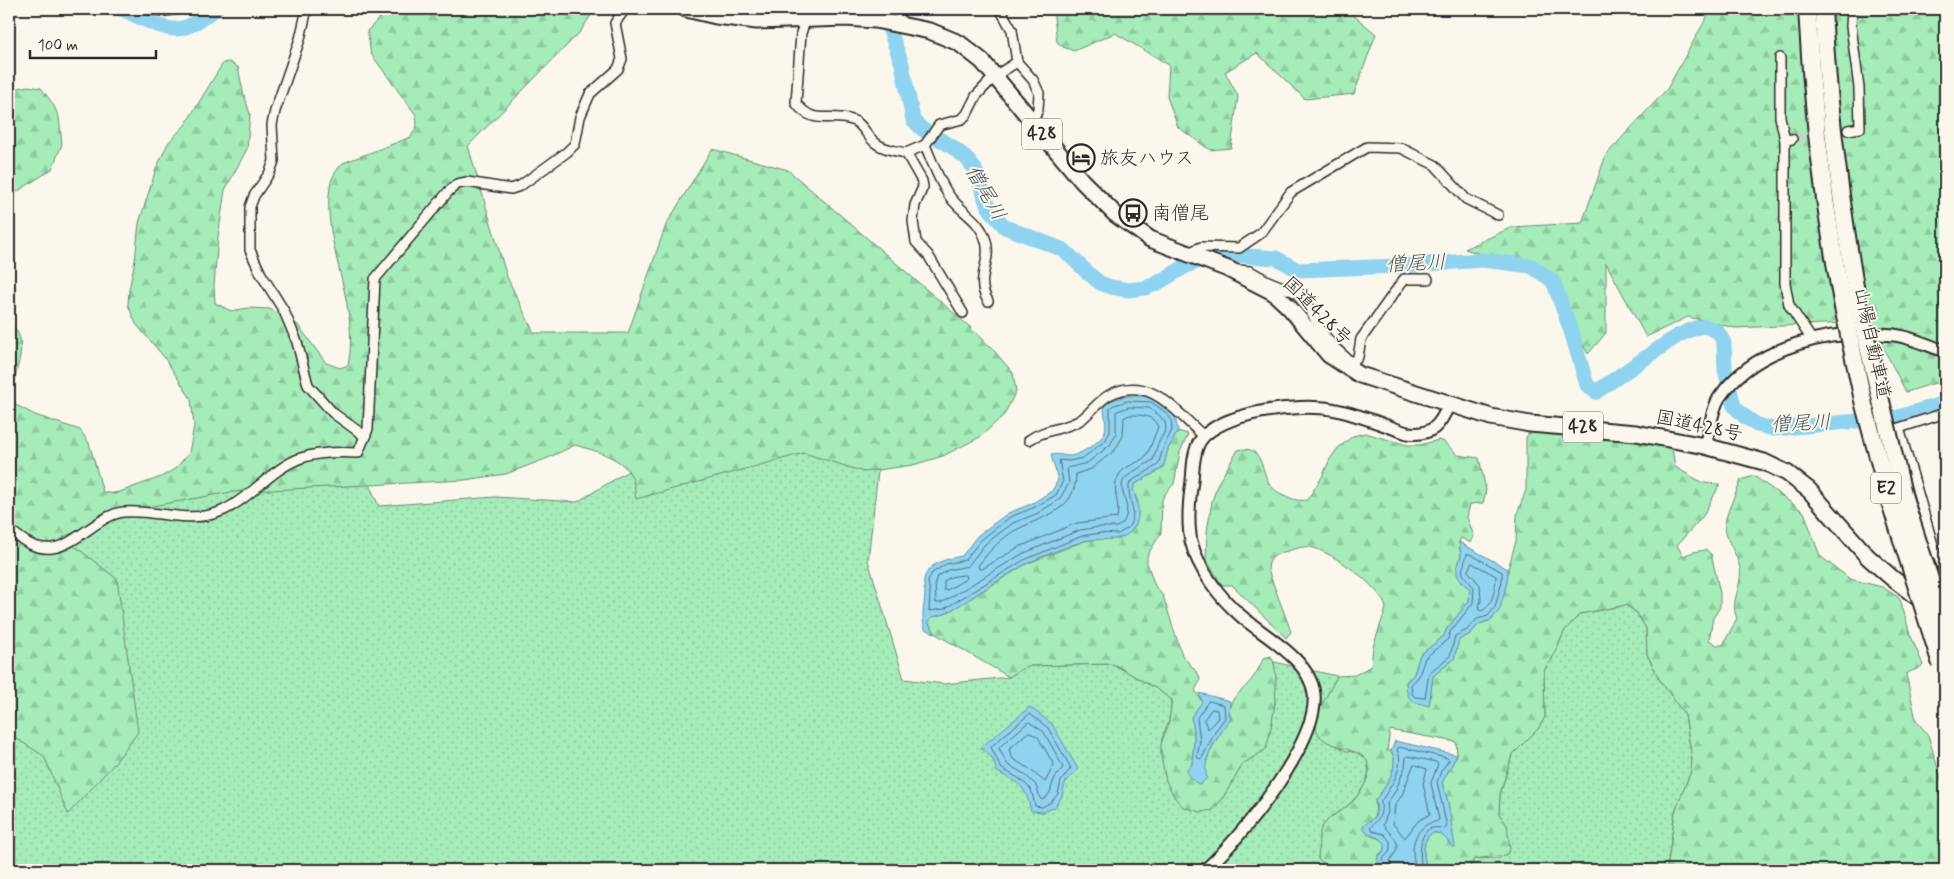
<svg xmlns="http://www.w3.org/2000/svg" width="1954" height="879" font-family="Mynerve,'Klee One',sans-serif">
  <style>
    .grass { fill: url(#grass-dots); stroke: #688c72 }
    .forest { fill: url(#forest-firs); stroke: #688c72 }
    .water { fill: #8fd3f0; stroke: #6790a1 }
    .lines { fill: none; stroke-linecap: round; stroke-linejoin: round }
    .shore { stroke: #536e7a; stroke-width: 1 }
    .river { stroke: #8fd3f0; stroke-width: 15 }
    .minor-tunnel { stroke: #d1cec5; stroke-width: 9; stroke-dasharray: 9 4.5; stroke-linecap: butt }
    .minor-casing { stroke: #2b2b2b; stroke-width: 12 }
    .tertiary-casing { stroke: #2b2b2b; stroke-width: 15 }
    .trunk-casing { stroke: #2b2b2b; stroke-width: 19 }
    .motorway-casing { stroke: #2b2b2b; stroke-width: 20 }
    .minor { stroke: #fbf7ec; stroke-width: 9 }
    .tertiary { stroke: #fbf7ec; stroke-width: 11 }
    .trunk { stroke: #fbf7ec; stroke-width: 15 }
    .motorway { stroke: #fbf7ec; stroke-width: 16 }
    .motorway-bridge-casing { stroke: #2b2b2b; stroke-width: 20; stroke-linecap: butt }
    .motorway-bridge { stroke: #fbf7ec; stroke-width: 16 }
    .labels { text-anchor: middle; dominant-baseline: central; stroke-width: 4; stroke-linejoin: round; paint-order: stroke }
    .shield { fill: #fbf7ec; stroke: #696865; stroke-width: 1 }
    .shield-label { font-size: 18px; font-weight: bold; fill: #2b2b2b }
    .poi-label { font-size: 19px; fill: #2b2b2b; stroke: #fbf7ec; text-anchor: start }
    .street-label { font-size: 19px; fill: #2b2b2b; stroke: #fbf7ec }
    .water-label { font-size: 20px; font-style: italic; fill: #44555c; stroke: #fbf7ec }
  </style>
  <defs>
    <pattern id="grass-dots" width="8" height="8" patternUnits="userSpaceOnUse" patternTransform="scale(1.25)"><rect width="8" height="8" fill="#a5ecb9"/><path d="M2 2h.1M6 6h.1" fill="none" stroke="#8ecb9f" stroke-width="1.8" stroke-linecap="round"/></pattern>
    <pattern id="forest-firs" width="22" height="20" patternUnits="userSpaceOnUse" patternTransform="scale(1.25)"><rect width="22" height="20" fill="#a5ecb9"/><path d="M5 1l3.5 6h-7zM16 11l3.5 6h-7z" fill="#8ecb9f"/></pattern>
  </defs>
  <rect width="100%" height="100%" fill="#fbf7ec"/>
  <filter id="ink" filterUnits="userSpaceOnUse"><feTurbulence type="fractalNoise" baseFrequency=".02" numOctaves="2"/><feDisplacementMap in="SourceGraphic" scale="10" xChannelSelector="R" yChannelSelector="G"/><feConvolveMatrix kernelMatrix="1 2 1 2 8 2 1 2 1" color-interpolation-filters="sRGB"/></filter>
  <g filter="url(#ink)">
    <g class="grass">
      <path d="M885 409 868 560 904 679 944 684 1009 677 1027 666 1113 664 1157 689 1172 700 1169 721 1162 738 1161 751 1166 781 1213 809 1222 799 1243 764 1266 749 1275 703 1274 662 1337 676 1317 719C1322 725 1336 745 1342 749 1349 754 1361 749 1366 759 1377 779 1350 809 1331 816L1323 863 1343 870H9V537L57 504 207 475 355 454 379 506 495 497 577 502 668 447Z"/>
      <polygon points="1626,605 1636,612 1646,628 1647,654 1659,679 1685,715 1692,759 1691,771 1675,812 1667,870 1468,870 1474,859 1500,858 1507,825 1499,814 1500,794 1512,755 1538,729 1545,717 1544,671 1547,665 1551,661 1565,630 1580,614"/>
    </g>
    <g class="forest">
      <path d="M388 9H595L580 32 468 146 507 277 534 333H628L666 225 712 149 788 170 970 327 990 346 1013 373 1016 391 1004 415 980 437 943 456 913 465 864 472 804 453 636 499C635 493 635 486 633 480 625 457 595 451 575 445L548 458 506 474 465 480 231 492 130 510 63 537 117 579 138 732 114 764 68 814 44 756 9 734V323C33 340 13 369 13 394 13 397 15 402 16 405L35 415 80 430 89 443 103 492 114 494 161 477 176 468 189 453 194 426 191 399 164 357 136 324 128 305 129 290 135 260 139 223 156 169 168 143 185 125 223 63 229 62 238 67 243 92 250 114 247 149 225 190 218 237 214 285 215 303 231 311 248 308 270 309 298 325 326 363 340 368 348 365C361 306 321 243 330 186 331 178 337 169 343 163L411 137 417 126 416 115 371 54 367 31Z"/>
      <polygon points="1053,9 1346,9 1376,34 1354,94 1305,99 1257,53 1225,72 1238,96 1231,148 1210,150 1178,127 1167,97 1169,65 1115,33 1074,51 1063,47 1057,42"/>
      <polygon points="1713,9 1945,9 1945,380 1906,392 1870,322 1735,328 1688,317 1646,337 1606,263 1606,333 1588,354 1542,272 1465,249 1512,227 1582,223 1606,155 1667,89 1708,15"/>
      <polygon points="28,86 41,88 53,104 59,117 62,144 52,169 9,197 9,90"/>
      <path d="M1530 430 1645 442 1672 448 1675 467 1703 483 1720 484 1703 516 1677 545 1683 556 1693 552 1706 550 1711 554 1720 593V607L1713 618 1709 640 1717 645H1723L1737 618C1729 603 1743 585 1740 568 1737 553 1725 541 1725 524 1726 512 1737 492 1741 480L1754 476 1804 512 1820 556 1850 579 1882 587 1898 597 1901 602 1910 634 1923 665C1918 670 1912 670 1906 674L1916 720 1928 735 1945 792V870H1667L1675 812 1691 771 1692 759 1685 715 1659 679 1647 654 1646 628 1636 612 1626 605 1580 614 1565 630 1551 661 1547 665 1544 671 1545 717 1538 729 1512 755 1500 794 1499 814 1507 825 1510 850 1506 855 1474 859 1468 870H1427C1425 862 1422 851 1425 842 1433 823 1446 837 1452 847L1448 802 1442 783 1457 755 1456 742 1390 730 1387 751H1391C1401 766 1385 788 1375 800 1377 813 1373 822 1368 835L1381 839 1386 843 1385 849 1378 856 1381 868 1383 870C1362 870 1336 874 1318 859 1319 851 1318 840 1320 832 1324 818 1340 813 1350 804 1358 797 1368 782 1369 771 1373 741 1307 755 1317 718 1321 704 1331 689 1337 676L1355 675 1371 666 1373 647 1386 608C1382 587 1331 551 1310 547 1303 546 1294 549 1288 551 1276 553 1268 558 1268 570L1289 626 1291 632 1286 638 1232 585H1222L1206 559 1207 532 1212 501 1218 483 1238 450C1264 444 1260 471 1271 486 1275 491 1281 494 1288 497 1294 500 1300 501 1307 500L1322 477 1330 459 1338 448 1353 436 1365 433 1407 445H1420L1438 440 1444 442 1458 455 1479 458 1486 490 1483 503 1470 504 1467 517 1474 536 1471 543 1461 538 1459 542 1461 556 1457 568 1460 580 1470 589 1469 601 1446 630 1444 636 1420 655 1414 674 1406 683 1429 705 1433 676 1454 659 1458 640 1470 634 1479 624 1492 620 1507 582 1508 569 1516 541 1517 514 1526 490V438Z"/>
      <path d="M1178 431 1188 434 1180 452 1174 484 1165 494 1162 500 1161 533 1147 556V563L1155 586 1163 596 1182 655 1199 675 1200 681 1195 690 1202 702V705L1191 717C1197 736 1193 745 1192 765L1187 769H1204C1209 750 1219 734 1231 719 1224 699 1242 693 1252 679 1257 673 1260 665 1264 658L1271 656C1282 675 1272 728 1266 749L1243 764 1222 799 1213 810 1200 812 1183 807 1175 798 1166 781 1161 756V744L1169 721 1172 700 1157 689 1113 664 1027 666 1009 677 936 634 928 622 932 617 945 614 1026 564 1084 541 1101 538 1120 539 1138 502 1133 490 1135 484 1163 468 1168 449Z"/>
    </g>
    <g class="water">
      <path d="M1127 396H1152L1168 407 1175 417 1178 431 1168 449 1163 468 1135 484 1133 490C1138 501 1142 520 1132 530 1120 545 1098 536 1081 542 1063 548 1042 556 1024 565 998 580 972 598 945 614L932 617 928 622 936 634 925 629C921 615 924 609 925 594 925 589 923 584 924 579 929 562 947 559 962 556L977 536 1008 513 1031 504 1052 491 1058 480 1051 455C1059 453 1063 456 1070 456 1080 455 1103 441 1105 431 1107 424 1104 414 1104 407L1109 401Z"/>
      <path d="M1459 542 1508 569 1507 582 1500 609 1491 620 1479 624 1470 634 1459 640 1454 659 1433 676 1429 706C1412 701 1407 703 1406 683L1414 674 1420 655 1444 636 1446 630 1469 601 1470 589 1460 580 1457 574V568L1461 556Z"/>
      <path d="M1199 693 1230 701 1229 713 1231 719C1219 735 1201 757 1207 778L1200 785C1194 781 1187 778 1187 769L1192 765C1193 745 1197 736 1191 717L1202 702Z"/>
      <path d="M1030 707 1052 724 1078 769 1065 783 1062 796 1055 807 1043 812 1031 811C1025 783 1019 784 996 771 995 759 989 753 980 748Z"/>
      <path d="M1395 741 1457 755 1442 783 1448 802 1455 847H1452C1446 837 1433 823 1425 842 1422 850 1425 862 1427 870H1383L1377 859 1385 849V843C1377 835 1370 837 1362 827L1375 817 1377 809 1375 800C1385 788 1401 766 1391 751Z"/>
    </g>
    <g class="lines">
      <g class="shore">
        <path d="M1128 401 1151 402 1164 411 1171 419 1172 430 1164 446 1158 465 1130 482C1125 497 1140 510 1128 528L1118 534 1100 533 1082 536 1024 560 944 609 929 611 930 593 928 581 932 573 946 564 965 560 981 540 1010 517 1033 508 1056 495 1063 481 1059 460 1069 461 1083 458 1105 441 1110 432V408L1112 406Z"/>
        <path d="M1129 407 1149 408 1160 416 1165 422 1166 429 1158 444 1153 460C1145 465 1136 469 1129 475 1117 483 1124 493 1126 504 1128 510 1126 518 1123 523L1117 527H1100L1080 530 1022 554 941 603H936L935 582 937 577 948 570 968 566 985 544 1013 523 1036 514 1059 500 1069 483 1067 468 1087 463 1110 445 1116 434V412Z"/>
        <path d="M1130 415C1142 415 1153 415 1158 427 1156 432 1148 454 1146 456 1137 465 1123 465 1118 477 1111 492 1121 503 1117 518L1077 523 1019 547 982 569H979L978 566C989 551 1002 537 1018 529 1045 515 1076 511 1076 474L1091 469 1115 450 1123 436 1124 418Z"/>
        <path d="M1467 554H1470L1502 572V581L1495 607 1488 616 1477 619 1467 630 1455 636 1450 656 1429 673 1425 698 1415 697 1412 694 1411 685 1419 676 1425 658 1448 639 1450 632 1473 603 1474 587C1459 570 1461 576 1467 554Z"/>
        <path d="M1472 563 1496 576C1496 587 1492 608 1481 611L1478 609 1481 601 1480 585 1468 571Z"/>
        <polygon points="964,575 967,576 966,579 947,590 944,590 944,581 951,577"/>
        <polygon points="1209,701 1224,705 1225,718 1216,730 1202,758 1199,759 1197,757 1200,741 1197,718"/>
        <polygon points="1212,709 1217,710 1218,718 1208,729 1204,720"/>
        <polygon points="1030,714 1048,728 1071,768 1061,781 1058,794 1051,802 1042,807 1035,806 1031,789 1020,779 1001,768 991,747"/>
        <path d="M1029 722 1044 732 1063 767C1061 771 1057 774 1055 778 1050 786 1053 795 1042 800L1040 798 1036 785 1024 774 1007 764 999 748Z"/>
        <polygon points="1029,732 1038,737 1054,765 1045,782 1028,768 1013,759 1009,750 1010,748"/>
        <polygon points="1416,765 1427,769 1423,784 1430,814 1418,821 1405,838 1393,824 1395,805 1402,795 1413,766"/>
        <path d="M1386 870 1383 859 1390 851V841L1384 834 1372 831 1370 828C1380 817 1382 817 1381 801 1390 788 1406 766 1397 750L1399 747 1447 758 1449 760 1441 771 1437 782 1447 827 1444 829C1417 820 1419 854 1422 870"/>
        <path d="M1393 870 1390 860C1405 842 1393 838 1383 825L1388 812 1387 803 1395 792 1405 767 1406 757 1408 756 1436 762 1438 764 1431 783 1439 820C1435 823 1429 822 1425 826 1410 837 1412 854 1416 870"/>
      </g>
      <g class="river">
        <path d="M121 9C137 15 161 30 177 29 191 28 205 16 216 9"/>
        <polyline points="882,9 902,64 913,120 922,129 951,146 965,157 975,169 987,204 995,216 1005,227 1064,250 1088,273 1100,283 1111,287 1128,290 1145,288 1156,284 1186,266 1219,254 1276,258 1298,270 1397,266 1483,260 1531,266 1553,281 1571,331 1587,385 1596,392 1677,336 1695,328 1705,326 1718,332 1724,343 1725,370 1734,406 1744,416 1757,425 1774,429 1899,417 1945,403"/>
      </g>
      <polyline class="minor-tunnel" points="1792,139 1848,130"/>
      <g class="minor-casing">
        <g id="minor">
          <polyline points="147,9 165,11 178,9"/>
          <polyline points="307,9 300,39 275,111 272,125 274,161 270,172 254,196 250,207 250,250 261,274 284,311 297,342 308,385 333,413 366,437"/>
          <polyline points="897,9 902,24"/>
          <polyline points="1000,9 1012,30 1017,62 1033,80 1039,93 1038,109 1033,122"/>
          <path d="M806 19 801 33 796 103C813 126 829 113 852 120 863 123 867 138 877 144 885 150 897 151 906 153L922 181 923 187 915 205 913 221 916 242 928 255 963 313"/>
          <polyline points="1780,58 1780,117 1785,140"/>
          <polyline points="1848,130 1860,128 1859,88 1851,26 1852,9"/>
          <polyline points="1792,139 1785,140 1785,283 1789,305 1812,340"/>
          <path d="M925 145C932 161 938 179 948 194 960 213 979 217 986 241 992 264 974 278 988 301"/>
          <polyline points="906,153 925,145 939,125 962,119 967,114 976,96 995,76 1017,62"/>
          <polyline points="1188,253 1201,247 1239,248 1261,233 1291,192 1367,147 1401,148 1435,165 1466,199 1498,215"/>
          <polyline points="1238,270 1250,271 1268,281 1302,295 1322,332 1333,346 1352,363"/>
          <polyline points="1348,368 1358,357 1361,339 1404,279 1428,279"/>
          <polyline points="1945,413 1899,428 1933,545 1945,572"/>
          <path d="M1029 440C1045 428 1066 430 1082 419 1092 411 1099 400 1111 394 1152 374 1177 414 1204 436"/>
          <path d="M9 529C22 540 34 550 52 548 75 546 99 515 123 512 156 509 190 525 222 511 251 498 271 469 301 458 319 452 339 452 358 453L368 429 375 279 448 192 457 184 467 182 511 189 520 186 567 152 575 144 580 117 590 94 618 69 622 59 615 23 625 9"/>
        </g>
      </g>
      <g class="tertiary-casing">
        <g id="tertiary">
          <path d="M1705 446C1709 433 1712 409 1719 398 1755 345 1833 328 1894 335 1911 337 1929 346 1945 351"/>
          <path d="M1205 870C1240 839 1319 743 1314 694 1310 659 1265 637 1241 616 1220 598 1198 569 1191 541 1187 521 1189 501 1192 481 1193 469 1193 452 1200 441 1219 412 1300 403 1331 409 1356 413 1383 425 1407 433 1432 436 1440 426 1449 404"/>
        </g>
      </g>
      <g class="trunk-casing">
        <polyline id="trunk" points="686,9 716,16 757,21 846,18 875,20 930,31 959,43 982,61 1082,181 1115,214 1150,239 1228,269 1273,292 1289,307 1329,355 1360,375 1491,417 1530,424 1636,433 1705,446 1764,462 1787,473 1809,490 1868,557 1892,578 1926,604"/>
      </g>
      <g class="motorway-casing">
        <g id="motorway">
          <path d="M1807 9C1812 109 1824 208 1843 307"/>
          <path d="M1823 9C1828 108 1841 206 1858 304"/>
        </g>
      </g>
      <use href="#minor" class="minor"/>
      <use href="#tertiary" class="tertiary"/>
      <use href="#trunk" class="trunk"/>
      <use href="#motorway" class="motorway"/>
      <g class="motorway-bridge-casing">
        <g id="motorway-bridge">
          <polyline points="1858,304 1904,498 1945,626"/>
          <polyline points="1843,307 1864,405 1890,502 1941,664"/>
        </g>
      </g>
      <use href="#motorway-bridge" class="motorway-bridge"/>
    </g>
  </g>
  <defs>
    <g id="hotel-ring" transform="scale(1.4375)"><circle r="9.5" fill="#fbf7ec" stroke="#2b2b2b" stroke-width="1.5"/><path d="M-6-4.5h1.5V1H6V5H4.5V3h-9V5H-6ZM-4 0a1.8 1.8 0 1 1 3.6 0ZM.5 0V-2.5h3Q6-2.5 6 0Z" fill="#2b2b2b"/></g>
    <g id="bus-ring" transform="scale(1.4375)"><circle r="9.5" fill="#fbf7ec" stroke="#2b2b2b" stroke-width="1.5"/><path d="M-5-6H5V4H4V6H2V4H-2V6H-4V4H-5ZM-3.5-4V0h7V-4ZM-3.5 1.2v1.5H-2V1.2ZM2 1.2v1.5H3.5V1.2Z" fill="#2b2b2b"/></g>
  </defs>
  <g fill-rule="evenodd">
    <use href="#hotel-ring" x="1081" y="158"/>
    <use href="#bus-ring" x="1133" y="213"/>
  </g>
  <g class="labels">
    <g class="shield">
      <rect x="1022" y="118.5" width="40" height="31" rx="4"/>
      <rect x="1563" y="411.5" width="40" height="31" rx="4"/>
      <rect x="1871" y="472.5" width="30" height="31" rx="4"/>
    </g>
    <g class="shield-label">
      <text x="1042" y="134">428</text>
      <text x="1583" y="427">428</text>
      <text x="1886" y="488">E2</text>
    </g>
    <g class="poi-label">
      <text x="1100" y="158">旅友ハウス</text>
      <text x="1152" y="213">南僧尾</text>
    </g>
    <g class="street-label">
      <text transform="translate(1317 311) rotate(45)">国道428号</text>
      <text transform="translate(1872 343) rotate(78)">山陽自動車道</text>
      <text transform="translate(1699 426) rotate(12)">国道428号</text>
    </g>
    <g class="water-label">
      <text transform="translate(985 193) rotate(60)">僧尾川</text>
      <text transform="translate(1416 264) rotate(-3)">僧尾川</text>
      <text transform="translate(1801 424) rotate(-3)">僧尾川</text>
    </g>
  </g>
  <rect width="1954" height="879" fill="none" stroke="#fbf7ec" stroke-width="30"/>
  <rect x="15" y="15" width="1924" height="849" fill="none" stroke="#2b2b2b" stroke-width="2" filter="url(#ink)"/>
  <path d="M30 50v8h126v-8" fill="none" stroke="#2b2b2b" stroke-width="2.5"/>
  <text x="38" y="50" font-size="15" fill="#2b2b2b" stroke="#fbf7ec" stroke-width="4" paint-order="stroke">100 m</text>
</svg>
